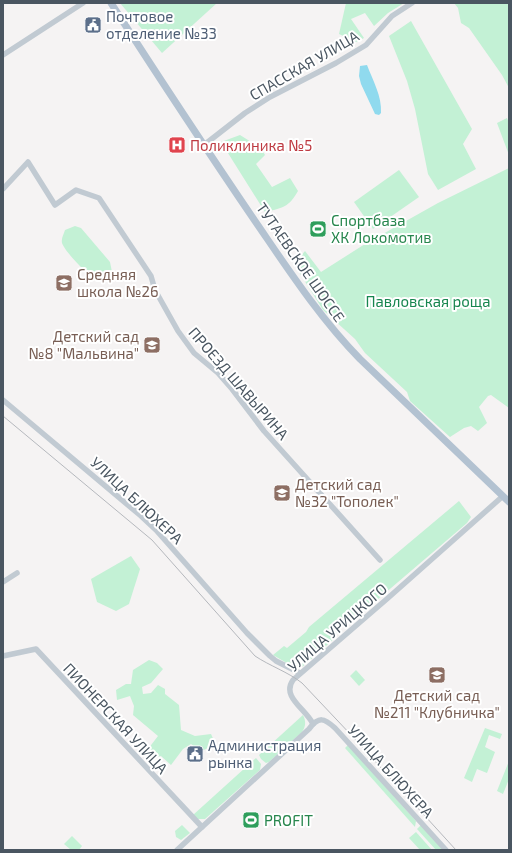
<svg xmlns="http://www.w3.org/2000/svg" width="512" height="853" font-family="'Exo 2',sans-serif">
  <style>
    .green { fill: #c3f1d5 }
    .water { fill: #90daee }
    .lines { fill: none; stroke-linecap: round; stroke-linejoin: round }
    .minor { stroke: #c1cad2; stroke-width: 5.5 }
    .major { stroke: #b3c2d1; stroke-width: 7 }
    .tram { stroke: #b5b8bd; stroke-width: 1 }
    .labels { text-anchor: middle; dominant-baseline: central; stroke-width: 4; stroke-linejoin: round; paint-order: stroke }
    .service-label { font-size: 15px; fill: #4e5e75; stroke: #fff; text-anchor: start }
    .street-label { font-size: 15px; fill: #4a5661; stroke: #fff }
    .health-label { font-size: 15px; fill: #be3a42; stroke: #fff; text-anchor: start }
    .leisure-label { font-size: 15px; fill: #27864d; stroke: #fff; text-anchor: start }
    .education-label { font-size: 15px; fill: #785e54; stroke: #fff; text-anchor: start }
    .park-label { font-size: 15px; fill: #17864f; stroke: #fff }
  </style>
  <rect width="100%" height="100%" fill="#f5f3f3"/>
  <g class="green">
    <polygon points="120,3 217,3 162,53"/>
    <polygon points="346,3 404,3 388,13 374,26 365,13 351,19 364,38 356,42 339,34"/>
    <polygon points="454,3 509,3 509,88 502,75 469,28 461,23 458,8"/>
    <polygon points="411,21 472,129 463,144 476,169 438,190 428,174 415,109 407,81 389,36"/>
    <polygon points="507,118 509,123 509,155 497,123"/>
    <path d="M240 135 261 148 265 155 256 164 272 187 290 178 298 191C289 207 283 208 265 212L221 142Z"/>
    <polygon points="509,168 509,408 491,395 488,396 479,407 487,423 478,431 471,426 464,428 450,437 410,401 407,392 365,353 355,339 323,310 294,264 305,251 321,272 365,244 438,203"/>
    <polygon points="399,170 419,197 373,229 354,202"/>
    <path d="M75 226 81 228 110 262 112 272 106 280 97 281C88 275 65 252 62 243 61 238 64 234 65 230Z"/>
    <polygon points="459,501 471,517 467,523 356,618 345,622 337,630 335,638 302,667 297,669 273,655 284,646 287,648 306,632 309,627"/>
    <polygon points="131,556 140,569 129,604 116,611 97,602 91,579"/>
    <polygon points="149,660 157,663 163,669 151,683 142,687 143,694 151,693 158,685 165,689 165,694 179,705 181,730 195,736 211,734 216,745 201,751 191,744 183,749 171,765 161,756 147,759 145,753 158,736 133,715 134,706 130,696 117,700 116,690 126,684 131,684 133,670"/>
    <polygon points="356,670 365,680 359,686 350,676"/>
    <path d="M303 715C306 721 306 726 302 732L269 762 266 763 261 759 259 755Z"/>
    <polygon points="485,728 502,734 500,739 489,735 485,747 495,752 487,773 477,769 472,782 464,778"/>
    <polygon points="348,745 416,821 415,827 345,748"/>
    <polygon points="256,758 261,764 260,770 205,819 197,819 193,815"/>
    <polygon points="509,761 509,779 503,794 497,791"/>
    <polygon points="182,825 190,833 181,840 176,837 175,831"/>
    <polygon points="421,825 444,850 436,850 417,829"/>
    <polygon points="416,832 432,850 420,850 409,838"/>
    <polygon points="72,836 82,846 79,850 71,850 64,844"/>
  </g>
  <path class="water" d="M367 65C373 81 382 96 381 113L379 115 375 114 361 84 359 76 360 66Z"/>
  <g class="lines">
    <g class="minor">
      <polyline points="3,55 83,3"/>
      <polyline points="204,145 245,113 270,97 336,63 366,45 392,16 412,3"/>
      <polyline points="3,189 28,162 55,205 76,190 99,198 151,276 155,290 178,331 194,353 218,373 232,389 264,431 380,560"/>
      <polyline points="3,400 141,516 156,530 247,633 270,656 276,661 300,673"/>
      <polyline points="3,582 17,573"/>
      <polyline points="3,656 36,649 202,827"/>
      <path d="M313 724C306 709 281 697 293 680L388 598 503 496"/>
      <path d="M177 850 309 729C319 716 324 718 335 728L446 850"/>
    </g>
    <path class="major" d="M111 3C158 76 206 149 255 221 288 269 319 317 360 359L509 502"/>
    <path class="tram" d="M3 416 152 540 255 656C270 666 288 672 302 683L353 737 456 850"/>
  </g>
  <defs>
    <g id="civic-square" transform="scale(0.9)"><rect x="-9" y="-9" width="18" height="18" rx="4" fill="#5c6f8a" stroke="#fff"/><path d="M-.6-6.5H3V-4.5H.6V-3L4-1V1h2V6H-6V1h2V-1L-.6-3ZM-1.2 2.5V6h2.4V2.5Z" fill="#fff"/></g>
    <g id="hospital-square" transform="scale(0.9)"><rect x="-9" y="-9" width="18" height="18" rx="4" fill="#e0444e" stroke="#fff"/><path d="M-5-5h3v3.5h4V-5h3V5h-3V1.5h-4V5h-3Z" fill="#fff"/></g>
    <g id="stadium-square" transform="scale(0.9)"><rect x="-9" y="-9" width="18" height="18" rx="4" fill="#2e9e5b" stroke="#fff"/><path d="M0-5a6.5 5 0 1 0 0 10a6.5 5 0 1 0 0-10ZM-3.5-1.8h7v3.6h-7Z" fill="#fff"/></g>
    <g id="school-square" transform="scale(0.9)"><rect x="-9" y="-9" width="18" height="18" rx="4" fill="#8d6e63" stroke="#fff"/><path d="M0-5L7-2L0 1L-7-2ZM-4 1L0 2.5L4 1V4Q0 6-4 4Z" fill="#fff"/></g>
  </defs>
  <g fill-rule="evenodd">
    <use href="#civic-square" x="93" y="25"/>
    <use href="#hospital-square" x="177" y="145"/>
    <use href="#stadium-square" x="318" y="229"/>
    <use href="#school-square" x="64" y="283"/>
    <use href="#school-square" x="152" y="345"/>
    <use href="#school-square" x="282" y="493"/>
    <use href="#school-square" x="437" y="675"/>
    <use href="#civic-square" x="195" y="754"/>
    <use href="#stadium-square" x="251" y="820"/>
  </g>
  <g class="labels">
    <g class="service-label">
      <text x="106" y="16">Почтовое<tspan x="106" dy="17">отделение №33</tspan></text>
      <text x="208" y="745">Администрация<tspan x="208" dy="17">рынка</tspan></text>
    </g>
    <g class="street-label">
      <text transform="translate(304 65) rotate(-30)">СПАССКАЯ УЛИЦА</text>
      <text transform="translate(301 262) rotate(55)">ТУТАЕВСКОЕ ШОССЕ</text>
      <text transform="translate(239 383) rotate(49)">ПРОЕЗД ШАВЫРИНА</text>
      <text transform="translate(137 500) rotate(43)">УЛИЦА БЛЮХЕРА</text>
      <text transform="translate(337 627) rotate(-41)">УЛИЦА УРИЦКОГО</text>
      <text transform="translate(116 718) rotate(47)">ПИОНЕРСКАЯ УЛИЦА</text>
      <text transform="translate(391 771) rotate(48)">УЛИЦА БЛЮХЕРА</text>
    </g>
    <g class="health-label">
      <text x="190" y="145">Поликлиника №5</text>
    </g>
    <g class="leisure-label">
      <text x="331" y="220">Спортбаза<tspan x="331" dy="17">ХК Локомотив</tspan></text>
      <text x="264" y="820">PROFIT</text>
    </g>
    <g class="education-label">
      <text x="77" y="274">Средняя<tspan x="77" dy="17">школа №26</tspan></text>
      <text x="139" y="336" text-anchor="end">Детский сад<tspan x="139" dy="17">№8 "Мальвина"</tspan></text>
      <text x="295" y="484">Детский сад<tspan x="295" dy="17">№32 "Тополек"</tspan></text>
      <text x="437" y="695" text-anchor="middle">Детский сад<tspan x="437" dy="17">№211 "Клубничка"</tspan></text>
    </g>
    <g class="park-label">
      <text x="428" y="301">Павловская роща</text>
    </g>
  </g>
  <rect width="512" height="853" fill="none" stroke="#4a5661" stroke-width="8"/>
</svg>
